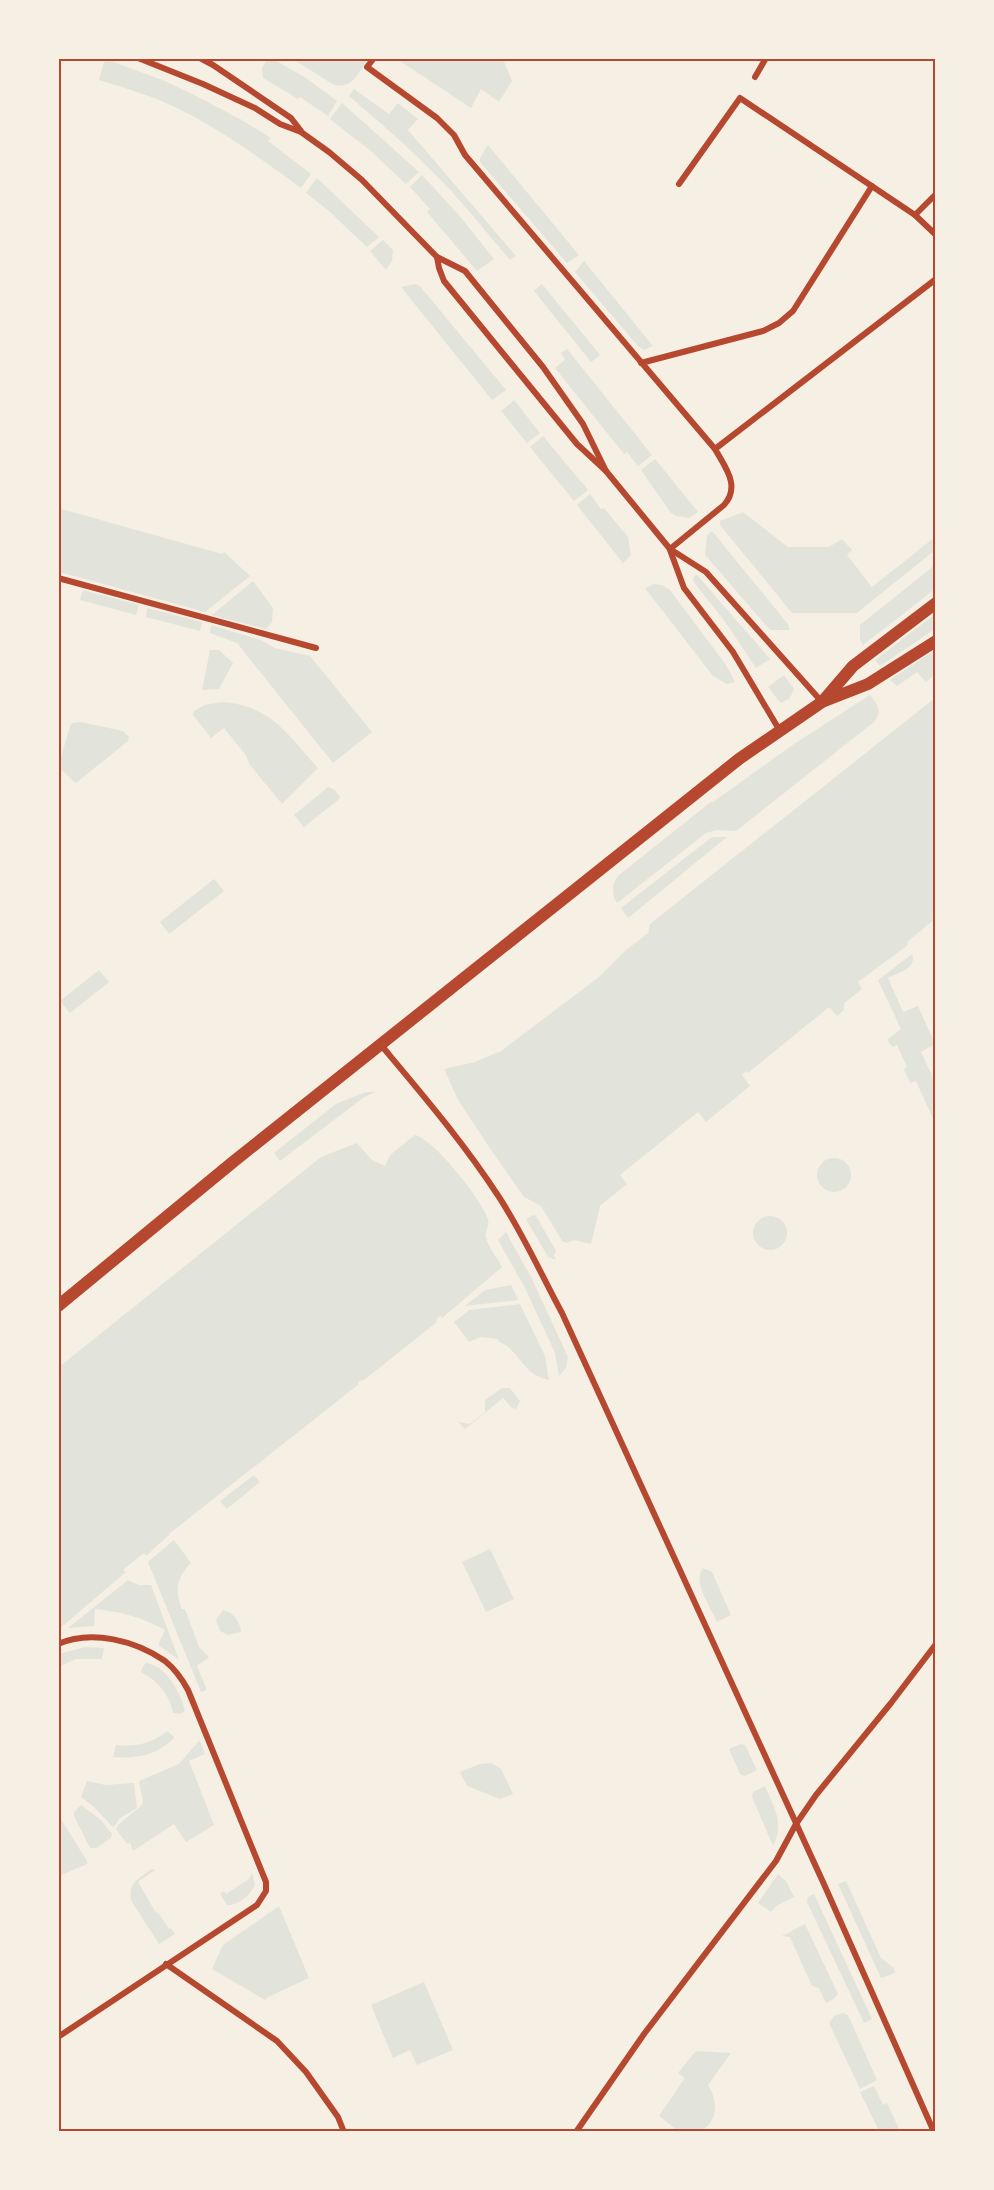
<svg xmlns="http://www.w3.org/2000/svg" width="994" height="2190" font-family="Signika,sans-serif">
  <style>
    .green { fill: #e2e4dc }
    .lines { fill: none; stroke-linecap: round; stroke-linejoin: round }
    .minor { stroke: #b5482f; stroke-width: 6 }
    .secondary { stroke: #b5482f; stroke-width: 12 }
    .neatline { fill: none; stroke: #b5482f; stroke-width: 2 }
  </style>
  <rect width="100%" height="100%" fill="#f6efe4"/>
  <g class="green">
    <polygon points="268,58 273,59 306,78 337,101 328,116 300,97 298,99 263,78 262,68"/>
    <path d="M293 59H368C358 73 353 89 334 85Z"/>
    <polygon points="397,59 503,59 512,81 499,102 481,89 471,108"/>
    <path d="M108 60 165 81 198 97 240 119 271 138 268 141 311 174 301 188C264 161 226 133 185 112 158 98 129 89 99 80L104 62Z"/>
    <path d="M354 89 389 114 398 103 418 119 408 130 516 256 510 260C491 238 473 215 453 193 421 158 385 127 349 96Z"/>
    <polygon points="342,103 419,172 406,184 372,152 330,119"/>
    <polygon points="488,145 579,255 567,263 480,162 480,158"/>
    <polygon points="422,175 458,214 494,259 477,271 427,212 430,209 410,187"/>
    <polygon points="317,178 379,237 367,247 329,211 306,193"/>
    <polygon points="383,240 393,250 392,261 386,270 370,251"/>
    <polygon points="584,261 653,346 644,350 638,346 575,272"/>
    <polygon points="415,284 419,285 506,390 492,400 401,287"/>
    <polygon points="542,284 600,355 591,362 534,291"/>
    <polygon points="567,349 652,455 638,466 627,452 624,454 555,368 565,360 561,353"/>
    <polygon points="514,400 540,433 527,443 501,411"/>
    <polygon points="543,436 588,490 574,501 530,447"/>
    <polygon points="655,459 698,512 689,518 676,516 671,513 641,470"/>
    <polygon points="590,494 601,509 604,508 628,537 631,555 623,563 577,505"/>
    <polygon points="58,508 222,554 224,552 250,576 205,612 59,572"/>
    <polygon points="743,512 788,547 829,547 842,539 852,550 847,555 872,587 935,537 935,550 857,613 792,613 720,525 720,521"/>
    <polygon points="712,531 788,624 790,630 770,630 705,555 707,535"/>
    <polygon points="935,565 935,589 863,645 860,639 860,625"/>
    <polygon points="697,575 770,659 756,668 726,623 693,581 694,576"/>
    <polygon points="253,581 273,608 272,622 266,629 212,615"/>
    <polygon points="654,584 662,585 670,590 726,665 735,682 727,684 713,676 645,588"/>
    <polygon points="83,590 139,605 136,615 80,600"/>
    <polygon points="147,608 202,622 200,631 146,617"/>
    <polygon points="935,614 935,629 880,666 875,660"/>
    <polygon points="211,625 261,640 275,648 310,656 372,732 333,763 237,643 210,633"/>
    <polygon points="210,650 219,650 233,663 219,689 202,690"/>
    <polygon points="935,650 935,674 926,682 917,672 897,686 890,680"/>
    <polygon points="784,675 794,689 790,698 782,703 779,701 768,687"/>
    <path d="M870 695C877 704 883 711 874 722L736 831 717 830 706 833 617 903C611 893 612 883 619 875L712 801 713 802 794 744Z"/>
    <polygon points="935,698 935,919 907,942 908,945 858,982 862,989 844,1003 844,1010 837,1016 829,1007 748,1073 746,1071 742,1075 750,1086 706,1122 698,1112 620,1175 627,1184 600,1206 591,1244 574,1240 567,1243 562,1241 541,1206 524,1197 489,1147 458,1100 444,1069 475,1062 501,1051 599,977 626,950 648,933 650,924"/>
    <path d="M222 702C271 705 288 735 318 768L282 804 250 765 245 754 224 728 211 738 193 715 194 711 204 705Z"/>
    <polygon points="81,722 123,731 129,737 128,741 76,783 60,769 59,763 70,727 72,723"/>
    <polygon points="328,787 335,790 340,797 338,800 304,827 294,815"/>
    <polygon points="712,837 727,837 628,918 621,908"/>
    <polygon points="214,879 224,891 169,934 160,922"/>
    <path d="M912 954C917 969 899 972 888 978L903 1012 918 1006 935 1044 921 1052 935 1082V1123L916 1081 910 1083 904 1069 907 1067 897 1045 893 1047 887 1040 901 1029 878 980Z"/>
    <polygon points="99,970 109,982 70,1013 60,1001"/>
    <polygon points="366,1092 375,1092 363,1098 280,1161 274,1153 336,1104"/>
    <path d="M415 1135C434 1139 482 1200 488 1219 490 1226 484 1231 486 1238 489 1248 497 1258 502 1267L442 1318 440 1316 436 1320 437 1322 364 1380 358 1382 359 1384 169 1534V1535L146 1556 144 1553 123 1570 126 1572 59 1629V1367L321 1157 357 1143 372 1160 385 1166 390 1155Z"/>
    <circle cx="834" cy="1175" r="17"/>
    <polygon points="533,1215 536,1216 556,1251 554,1255 556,1260 548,1257 526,1219"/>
    <circle cx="770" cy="1233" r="17"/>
    <polygon points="506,1232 533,1281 568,1357 566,1368 559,1376 555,1353 525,1288 498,1240"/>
    <polygon points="511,1285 518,1300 465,1306 485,1290"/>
    <path d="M520 1304 545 1356 549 1380C522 1375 520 1350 498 1341L499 1339 481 1337 469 1342 454 1322 469 1310Z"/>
    <polygon points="502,1388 510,1388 520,1401 516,1409 512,1408 503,1398 465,1429 458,1422 470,1424 485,1412 485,1400"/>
    <polygon points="254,1475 260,1482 227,1509 220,1501"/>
    <path d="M174 1540 191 1563C176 1577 175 1591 182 1609H185L199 1647 209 1657 197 1666 207 1690 201 1692 148 1562Z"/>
    <polygon points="490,1549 514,1599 486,1612 462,1562"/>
    <path d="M703 1568 712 1572 731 1615 717 1622C711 1607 692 1583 703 1568Z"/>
    <path d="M128 1580 139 1585H151L179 1660 158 1645 165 1630C142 1617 121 1612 95 1609L94 1626 68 1628Z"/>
    <path d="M223 1610C233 1612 240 1621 241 1632L228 1635 220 1631 216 1620Z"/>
    <polygon points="85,1647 104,1648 102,1659 76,1659 59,1667 59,1654"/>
    <path d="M146 1663C166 1665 181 1693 185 1711L181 1714 173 1713C170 1694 157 1681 141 1672L143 1666Z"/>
    <path d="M167 1731 174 1737 173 1739C156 1756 135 1759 113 1757L116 1745C136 1747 151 1744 167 1731Z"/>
    <polygon points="200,1741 205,1754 189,1761 214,1825 186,1842 174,1824 133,1851 130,1843 127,1844 116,1829 119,1824 141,1806 143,1802 139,1781 179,1764 198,1742"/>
    <polygon points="741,1744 745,1745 757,1770 745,1776 740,1774 729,1749"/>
    <polygon points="491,1763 501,1769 513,1794 500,1799 467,1786 460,1772 480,1764"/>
    <polygon points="87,1781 106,1785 134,1783 137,1808 120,1818 114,1827 112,1826 94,1807 81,1797"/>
    <path d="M765 1786C774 1807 785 1824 773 1846L752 1797 753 1792Z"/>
    <polygon points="81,1805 101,1820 112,1834 111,1838 96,1848 90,1848 74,1816 74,1812"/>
    <polygon points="59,1816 87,1861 87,1864 59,1876"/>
    <path d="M152 1869 155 1870 138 1882 156 1913 158 1912 169 1929 171 1928 175 1934 159 1944 132 1902C126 1884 139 1878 152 1869Z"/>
    <path d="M252 1873 255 1884C252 1894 238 1906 227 1905L220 1894 224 1891 226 1894 249 1879Z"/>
    <polygon points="778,1874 786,1881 794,1897 776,1906 771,1912 758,1903"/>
    <polygon points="846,1881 881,1958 894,1968 895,1973 881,1978 838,1884"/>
    <polygon points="814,1894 872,2019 864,2023 807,1902 808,1897"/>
    <polygon points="279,1906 309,1978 268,1997 265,2000 212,1969 223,1945"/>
    <polygon points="805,1924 838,1994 832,2000 826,2003 819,1988 812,1986 790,1937 782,1936"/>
    <polygon points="424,1982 453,2050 417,2065 410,2050 393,2058 371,2005"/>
    <polygon points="843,2013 848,2015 877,2080 860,2089 829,2023 834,2016"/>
    <path d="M696 2051 731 2053 708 2085C718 2101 719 2122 700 2131H678L659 2116 685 2078 678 2073Z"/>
    <polygon points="874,2086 883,2105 887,2103 900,2131 879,2131 860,2092"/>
  </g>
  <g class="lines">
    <g class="minor">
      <polyline points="138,58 203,84 255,108 280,124 301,132 329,152 362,180 437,257 465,271 543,367 583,424 606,471"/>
      <polyline points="200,58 213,65 291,118 301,131"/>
      <path d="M374 58 367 67 437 118 454 135 465 155 715 449C725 467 741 486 724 505L670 549"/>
      <polyline points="755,77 766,58"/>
      <polyline points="679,184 740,98 915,215 936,235"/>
      <polyline points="915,215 936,194"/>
      <polyline points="437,257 439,268 444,281 577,444 606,471 670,549 706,572 822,702"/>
      <polyline points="641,363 763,331 779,323 793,311 872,186"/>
      <polyline points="715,449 936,279"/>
      <polyline points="670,550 684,588 733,652 780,731"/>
      <polyline points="58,578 316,648"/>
      <path d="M381 1045C422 1094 464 1143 499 1197 523 1234 541 1274 562 1313L823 1882 934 2132"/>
      <path d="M58 1644C92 1629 136 1641 165 1661 175 1669 182 1679 188 1690L266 1882V1891L257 1905 58 2037"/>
      <polyline points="166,1964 277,2041 306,2072 338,2117 344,2132"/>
      <polyline points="576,2132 644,2034 776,1861 796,1824 816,1795 891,1703 936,1644"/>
    </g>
    <g class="secondary">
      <polyline points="823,701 853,666 936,603"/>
      <polyline points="58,1306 233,1162 739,759 822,702 868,684 936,641"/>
    </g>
  </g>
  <rect width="994" height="2190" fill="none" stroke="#f6efe4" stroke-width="120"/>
  <rect x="60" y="60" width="874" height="2070" class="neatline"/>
</svg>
